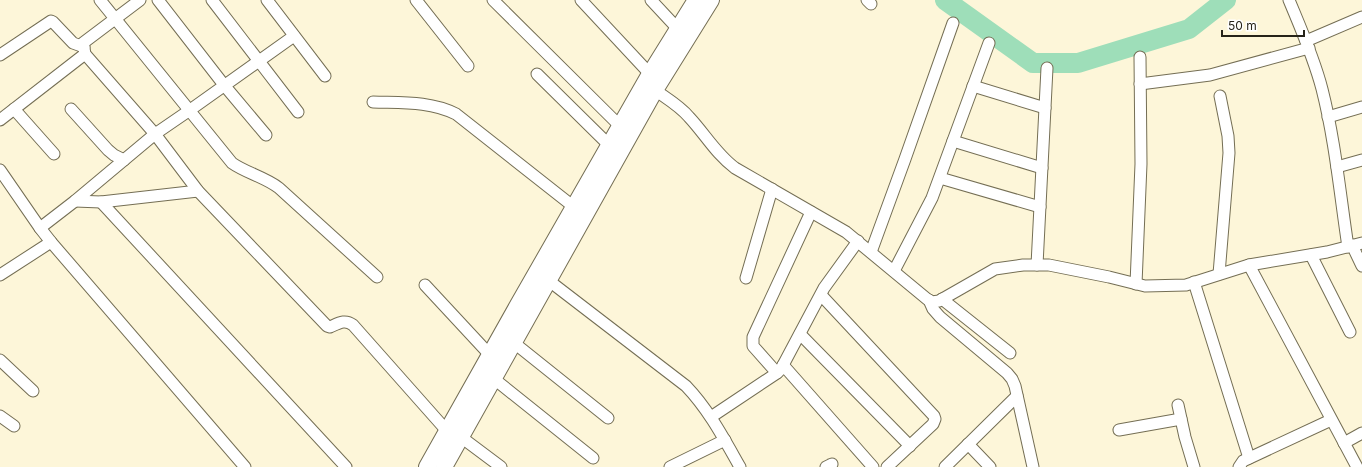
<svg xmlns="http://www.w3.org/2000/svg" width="1362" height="467" font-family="Inter,sans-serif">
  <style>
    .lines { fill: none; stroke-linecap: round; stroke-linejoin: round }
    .river { stroke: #9edeb9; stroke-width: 20 }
    .street-casing { stroke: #746e54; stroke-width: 13 }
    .secondary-casing { stroke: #746e54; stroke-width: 18 }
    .street { stroke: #fff; stroke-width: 11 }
    .secondary { stroke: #fff; stroke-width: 16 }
  </style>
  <rect width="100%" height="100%" fill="#fdf6d9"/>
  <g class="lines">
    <polyline class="river" points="945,0 1033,63 1078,63 1189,29 1226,0"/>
    <g class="street-casing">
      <g id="street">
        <path d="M100 0 232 163C246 173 265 177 279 188L377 277"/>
        <path d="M140 0 83 43 85 54 155 134 198 191 327 326 330 327C339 323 345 319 353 325L447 431"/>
        <polyline points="158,0 224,85 266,135"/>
        <polyline points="212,0 298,112"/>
        <polyline points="267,0 325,76"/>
        <polyline points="416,0 468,66"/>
        <polyline points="493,0 620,126"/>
        <polyline points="581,0 650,74"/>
        <polyline points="651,0 678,29"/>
        <polyline points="867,0 871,4"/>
        <path d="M1289 0C1301 29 1314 58 1322 89 1335 140 1340 194 1348 247"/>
        <polyline points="1306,41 1362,17"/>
        <polyline points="0,55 51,21 53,22 73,43 84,47"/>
        <polyline points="537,74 609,145"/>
        <polyline points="1140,84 1210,75 1309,48"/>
        <polyline points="973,86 1045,108"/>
        <path d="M655 90C666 98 680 106 689 117 705 134 716 154 735 168L846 232 927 299 932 302 939 301 995 269 1023 265H1049L1109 277 1145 286 1186 285 1249 265 1357 467"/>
        <path d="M373 102C402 103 430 101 456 114L574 207"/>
        <polyline points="14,109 54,154"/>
        <polyline points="71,109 108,150 114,155 124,160"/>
        <polyline points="1328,117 1362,107"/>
        <polyline points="0,120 85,54"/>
        <polyline points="953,141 1042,168"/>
        <polyline points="1337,167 1362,160"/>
        <polyline points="0,170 40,228 51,242 245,467"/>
        <polyline points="940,178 1040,207"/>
        <polyline points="75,201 101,202 198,191"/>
        <polyline points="101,202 346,467"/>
        <polyline points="40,228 75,201 155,134 190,110 294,36"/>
        <polyline points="1352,245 1362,266"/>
        <polyline points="871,252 905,159 953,23"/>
        <polyline points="1311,255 1350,332"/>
        <polyline points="1037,265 1047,68"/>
        <polyline points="1249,265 1327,252 1362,243"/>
        <polyline points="894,271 932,198 989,43"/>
        <polyline points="1219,274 1229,153 1228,136 1220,96"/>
        <polyline points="0,275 51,242"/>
        <polyline points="746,278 772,189"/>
        <path d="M548 280 686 386C709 410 724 439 740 467"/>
        <polyline points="1194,282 1249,458"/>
        <polyline points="1136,284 1141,164 1140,57"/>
        <polyline points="425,285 490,355"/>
        <polyline points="821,295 934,416 935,419 933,424 887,467"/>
        <polyline points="942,299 1010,353"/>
        <polyline points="929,300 933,309 940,317 1007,373 1012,379 1015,386 1033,467"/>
        <polyline points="800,334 910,446"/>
        <polyline points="513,342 608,418"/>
        <polyline points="0,360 33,391"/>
        <polyline points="783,365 873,467"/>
        <polyline points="777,373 753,346 753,337 811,212"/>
        <polyline points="493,378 593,458"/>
        <polyline points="1178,405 1185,437 1194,467"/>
        <polyline points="0,416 14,426"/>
        <polyline points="711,417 777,373 781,369 824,288 858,241"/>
        <polyline points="1119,430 1181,419"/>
        <polyline points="461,437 501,467"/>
        <polyline points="1344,443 1362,433"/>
        <polyline points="968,444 990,467"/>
        <polyline points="670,467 725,440"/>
        <polyline points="826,467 832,464"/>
        <polyline points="945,467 1017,396"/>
        <polyline points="1239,467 1243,461 1331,420"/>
      </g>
    </g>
    <g class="secondary-casing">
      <g id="secondary">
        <polyline points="427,467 518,305 650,74 696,0"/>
        <polyline points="444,467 655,90 711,0"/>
      </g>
    </g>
    <use href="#street" class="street"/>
    <use href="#secondary" class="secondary"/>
  </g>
  <path d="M1222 30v6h82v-6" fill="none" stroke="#262319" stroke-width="2"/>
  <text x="1228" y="30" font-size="12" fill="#262319" stroke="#ffffff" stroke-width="3" paint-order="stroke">50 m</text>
</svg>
